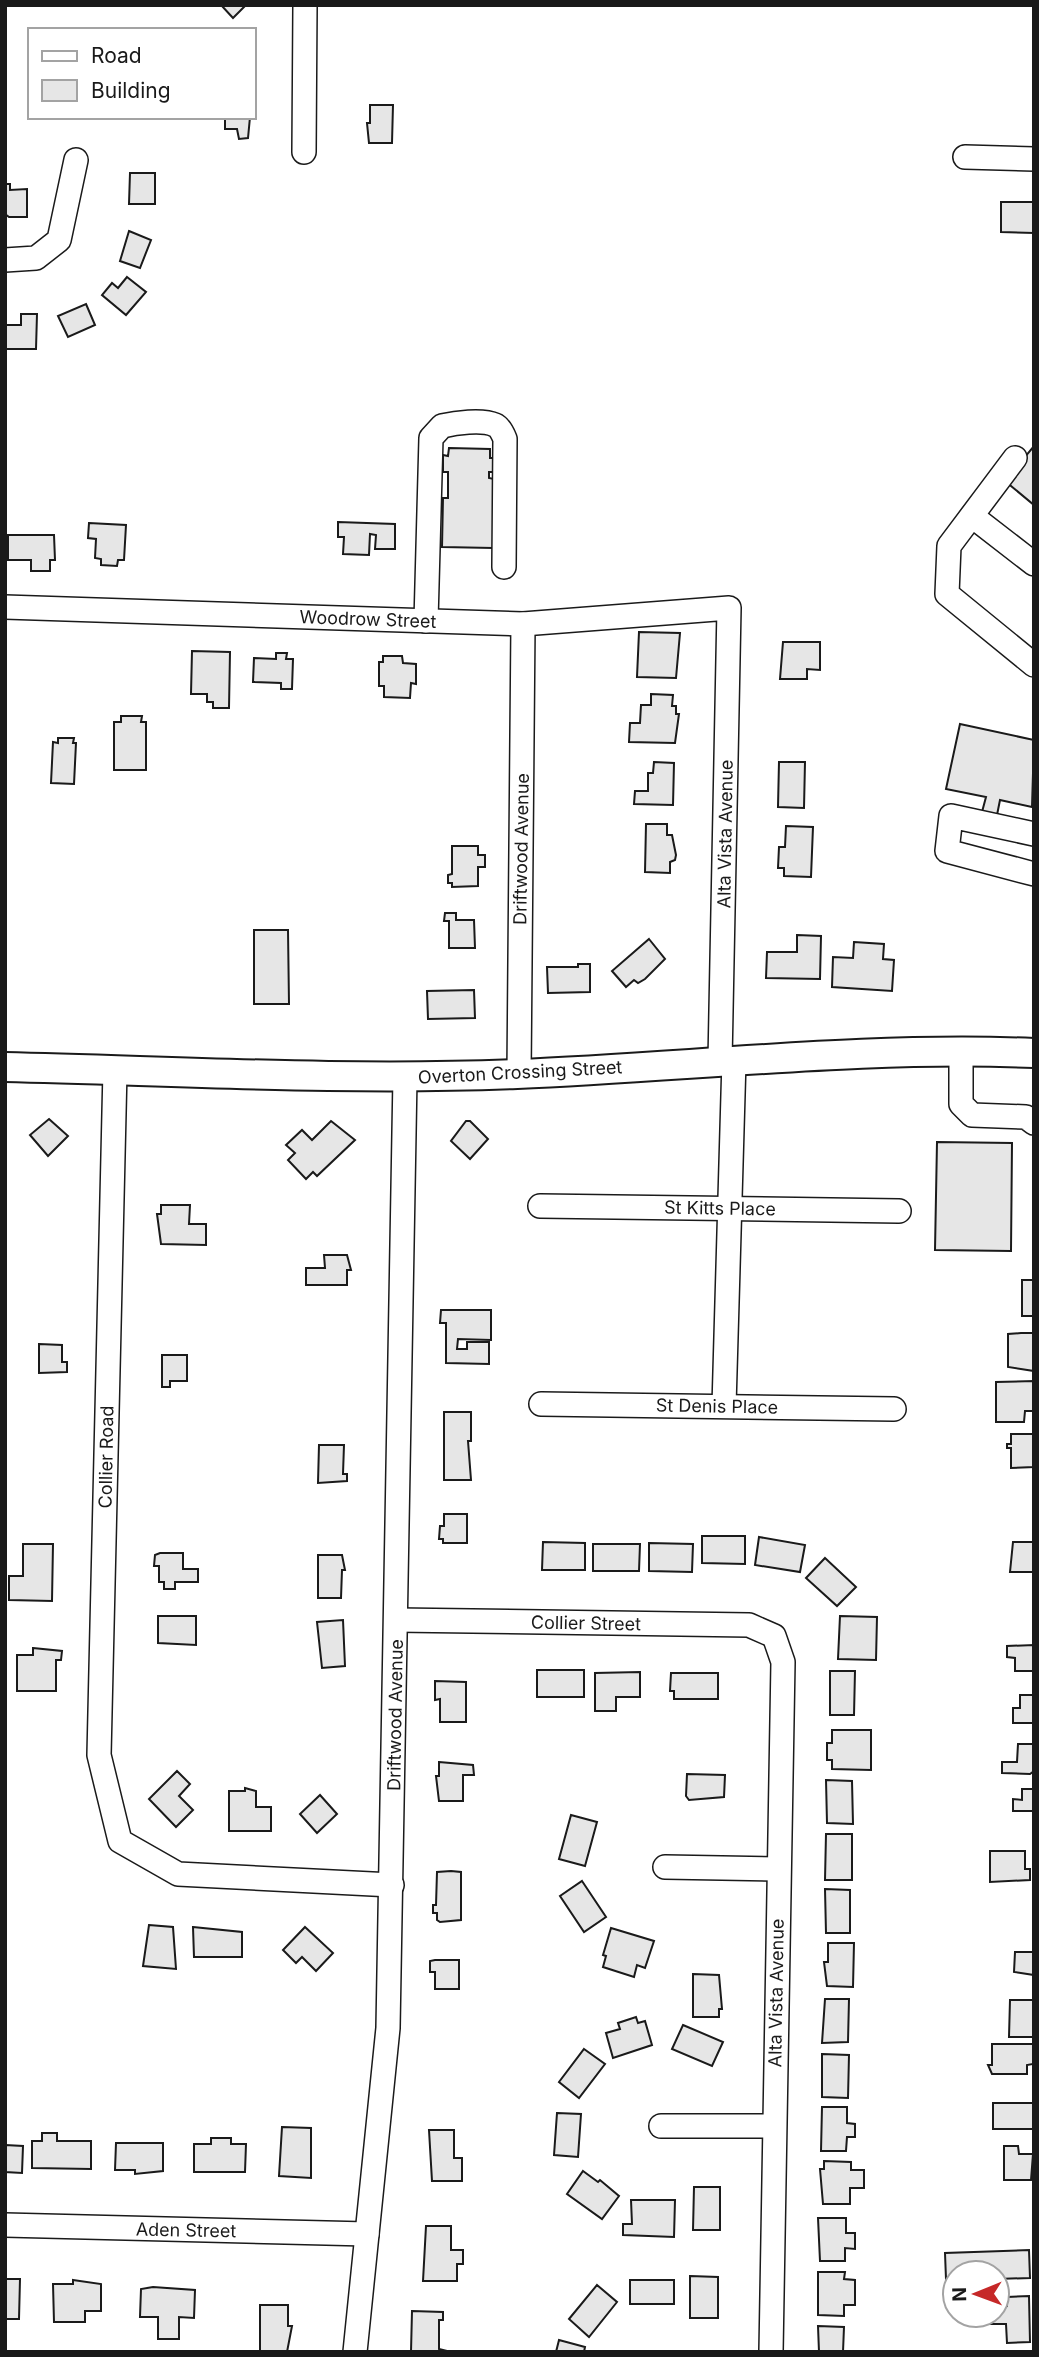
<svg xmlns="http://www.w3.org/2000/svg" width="1039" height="2357" font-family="Inter,sans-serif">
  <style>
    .building { fill: #e6e6e6; stroke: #1a1a1a; stroke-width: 2 }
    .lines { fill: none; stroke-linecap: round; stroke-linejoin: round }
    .minor-casing { stroke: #1a1a1a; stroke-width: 26 }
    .major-casing { stroke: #1a1a1a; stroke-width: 32 }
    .minor { stroke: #fff; stroke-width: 23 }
    .major { stroke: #fff; stroke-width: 28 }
    .labels { text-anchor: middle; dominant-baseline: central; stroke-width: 5; stroke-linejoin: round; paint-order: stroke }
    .street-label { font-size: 18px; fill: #1a1a1a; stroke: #fff }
  </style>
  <rect width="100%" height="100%" fill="#fff"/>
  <g class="building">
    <polygon points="221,5 246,5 233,18"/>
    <polygon points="370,105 393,105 392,143 369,143 367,123 370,123"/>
    <polygon points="225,117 250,117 248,138 239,139 237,129 225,129"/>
    <polygon points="130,173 155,173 155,204 129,204"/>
    <polygon points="5,184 10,184 10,190 27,189 27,217 9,217 5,214"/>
    <polygon points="1001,202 1034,202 1034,233 1001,232"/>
    <polygon points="129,231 151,240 140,268 120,261"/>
    <polygon points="127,277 146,292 126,315 102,295 112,283 118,288"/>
    <polygon points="86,304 95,325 68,337 58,316"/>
    <polygon points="21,314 37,314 36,349 6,349 6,325 21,325"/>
    <polygon points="1034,446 1034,505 1005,481"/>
    <polygon points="449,448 490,449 490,458 495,458 495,472 489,472 489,478 494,479 493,548 442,547 443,498 448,498 448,472 443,472 443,455 448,456"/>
    <polygon points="338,522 395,524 395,549 375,549 376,535 370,534 369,555 343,554 344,537 338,537"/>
    <polygon points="89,523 126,525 124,560 118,560 117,566 101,565 101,559 95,558 96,539 88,538"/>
    <polygon points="8,535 54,535 55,560 50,560 50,571 31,571 31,560 8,560"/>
    <polygon points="639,632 680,633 676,678 637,677"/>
    <polygon points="783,642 820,642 820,670 807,669 807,679 780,679"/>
    <polygon points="192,651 230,652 229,708 213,708 213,702 207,702 207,694 191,694"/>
    <polygon points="276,653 287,653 286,659 293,659 292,689 281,689 281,683 253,682 254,658 276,659"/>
    <polygon points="383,656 402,656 403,663 416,664 416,684 411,683 410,698 384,697 384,686 379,686 379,662 383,662"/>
    <polygon points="651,694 673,695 672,706 676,706 676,714 679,714 675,743 629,742 630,723 640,723 641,705 651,705"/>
    <polygon points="121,716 142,716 141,722 146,722 146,770 114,770 114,722 121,722"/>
    <polygon points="960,724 1034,740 1032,807 1000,800 997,815 982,812 986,797 946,789"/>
    <polygon points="58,738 74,738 73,743 76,743 74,784 51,783 53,742 58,743"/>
    <polygon points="654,762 674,763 673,805 634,804 635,791 648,791 648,773 653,773"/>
    <polygon points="779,762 805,762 804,808 778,807"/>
    <polygon points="646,824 667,824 667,835 672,835 676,855 675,860 670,862 670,873 645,872"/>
    <polygon points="786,826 813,827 811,877 784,876 784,868 778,868 779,847 785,847"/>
    <polygon points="452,846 478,846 478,855 485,855 485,867 478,867 478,886 452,887 452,883 448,883 448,875 452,874"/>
    <polygon points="445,913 456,913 456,920 474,920 475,948 449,948 449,921 444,921"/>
    <polygon points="254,930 288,930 289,1004 254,1004"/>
    <polygon points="797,935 821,936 820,979 766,978 767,952 797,952"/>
    <polygon points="649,939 665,959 645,979 638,983 634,980 626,987 612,971"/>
    <polygon points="854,942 884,944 883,959 894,960 892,991 832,987 833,957 853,958"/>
    <polygon points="578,964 590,964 590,992 548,993 547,967 578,967"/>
    <polygon points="474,990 475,1018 428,1019 427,991"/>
    <polygon points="49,1119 68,1136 48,1156 30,1135"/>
    <polygon points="331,1121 355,1140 317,1176 313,1172 306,1179 288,1160 295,1153 286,1145 302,1130 312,1140"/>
    <polygon points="466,1121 470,1121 488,1139 470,1159 451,1141"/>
    <polygon points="937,1142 1012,1143 1011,1251 935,1250"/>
    <polygon points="161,1205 190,1205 189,1224 206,1224 206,1245 161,1244 157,1214 161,1214"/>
    <polygon points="324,1255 347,1255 351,1270 347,1270 347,1285 306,1285 306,1268 325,1268"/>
    <rect x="1022" y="1280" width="12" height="36"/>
    <polygon points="441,1310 491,1310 491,1340 458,1339 457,1349 467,1349 467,1342 489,1342 489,1364 446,1363 446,1323 440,1323"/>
    <polygon points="1021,1333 1034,1333 1034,1371 1008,1367 1008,1334"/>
    <polygon points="39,1344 62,1345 62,1362 67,1362 67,1372 39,1373"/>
    <polygon points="162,1355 187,1355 187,1381 170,1381 170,1387 162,1387"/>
    <polygon points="1034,1381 1034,1411 1025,1411 1024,1422 996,1422 996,1382"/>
    <polygon points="444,1412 471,1412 471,1441 468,1441 471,1480 444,1480"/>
    <polygon points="1011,1434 1034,1434 1034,1467 1011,1468 1011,1448 1007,1448 1007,1444 1011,1444"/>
    <polygon points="319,1445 344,1445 343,1474 347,1474 347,1481 318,1483"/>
    <polygon points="444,1514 467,1514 467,1543 443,1543 443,1539 439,1539 440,1526 444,1526"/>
    <polygon points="702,1536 745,1536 745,1564 702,1563"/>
    <polygon points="759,1537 805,1545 800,1572 755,1565"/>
    <polygon points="543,1542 585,1543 585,1570 542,1570"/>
    <polygon points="1013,1542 1034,1542 1034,1572 1010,1572"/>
    <polygon points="649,1543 693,1544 692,1572 649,1571"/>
    <polygon points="23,1544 53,1544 52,1601 9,1600 9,1576 23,1576"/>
    <polygon points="593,1544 640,1544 639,1571 593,1571"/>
    <polygon points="160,1553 183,1553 183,1569 198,1569 198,1582 175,1582 175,1589 164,1589 164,1582 159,1582 159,1566 154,1566 155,1555"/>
    <polygon points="318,1555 342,1555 345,1570 342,1570 341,1598 318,1598"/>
    <polygon points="825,1558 856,1587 837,1606 806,1578"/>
    <polygon points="158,1616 196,1616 196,1645 158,1643"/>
    <polygon points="840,1616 877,1617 876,1660 838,1659"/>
    <polygon points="343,1620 345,1666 322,1668 317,1622"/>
    <polygon points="1034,1645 1034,1671 1015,1671 1015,1658 1007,1657 1007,1646"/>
    <polygon points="33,1648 62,1651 61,1660 56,1660 56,1691 17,1691 17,1655 33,1655"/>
    <rect x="537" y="1670" width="47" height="27"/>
    <polygon points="830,1671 855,1671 854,1715 830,1715"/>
    <polygon points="640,1672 640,1697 616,1697 616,1711 595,1711 595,1673"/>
    <polygon points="671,1673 718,1673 718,1699 674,1699 674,1691 670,1691"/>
    <polygon points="435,1681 466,1682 466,1722 440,1722 440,1699 435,1700"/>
    <polygon points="1020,1695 1034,1695 1034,1723 1013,1723 1013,1708 1020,1708"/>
    <polygon points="832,1730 871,1730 871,1770 832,1769 832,1760 827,1760 827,1743 832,1743"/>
    <polygon points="1018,1744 1034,1744 1034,1771 1030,1774 1002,1773 1002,1762 1017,1762"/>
    <polygon points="439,1762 473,1765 474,1775 463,1775 463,1801 439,1801 436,1776 439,1776"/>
    <polygon points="177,1771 190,1784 179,1796 193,1810 176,1827 149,1799"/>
    <polygon points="687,1774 725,1775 724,1797 689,1800 686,1796"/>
    <polygon points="826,1780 852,1781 853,1824 827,1823"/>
    <polygon points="245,1788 256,1791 256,1807 271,1807 271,1831 229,1831 229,1791 245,1791"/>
    <polygon points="1022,1789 1034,1789 1034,1811 1013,1811 1013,1799 1022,1800"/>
    <polygon points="320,1795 337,1814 317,1833 300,1814"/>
    <polygon points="571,1815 597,1822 585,1866 559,1859"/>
    <polygon points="826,1834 852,1834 852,1880 825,1880"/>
    <polygon points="990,1851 1025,1851 1025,1869 1030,1869 1030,1880 990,1882"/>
    <polygon points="451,1871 461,1872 461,1920 440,1922 437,1920 437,1913 433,1913 433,1905 436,1905 437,1872"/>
    <polygon points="582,1881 606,1917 584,1932 560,1896"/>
    <polygon points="825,1889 850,1890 850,1933 826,1933"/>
    <polygon points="149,1925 173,1927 176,1969 143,1966"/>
    <polygon points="193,1927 242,1932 242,1957 194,1957"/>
    <polygon points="305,1927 333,1953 316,1971 302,1957 296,1963 283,1950"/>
    <polygon points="611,1928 654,1941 645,1968 637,1965 634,1977 603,1967 606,1956 603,1955"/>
    <polygon points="828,1943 854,1943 853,1987 827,1986 824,1962 828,1962"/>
    <polygon points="1015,1952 1034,1952 1034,1975 1014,1972"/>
    <polygon points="435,1960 459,1960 459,1989 435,1989 435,1972 430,1972 430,1961"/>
    <polygon points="693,1974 719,1975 722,2009 719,2009 719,2017 693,2017"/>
    <polygon points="825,1999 849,1999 848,2042 822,2043"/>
    <polygon points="1010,2000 1034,2000 1034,2037 1009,2037"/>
    <polygon points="636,2017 638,2023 645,2021 652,2045 613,2058 606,2033 620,2029 618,2023"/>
    <polygon points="683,2025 723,2042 712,2066 672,2049"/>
    <polygon points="992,2044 1034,2044 1033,2064 1027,2065 1027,2074 992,2074 988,2065 992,2065"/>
    <polygon points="584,2049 605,2064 579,2098 559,2082"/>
    <polygon points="822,2054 849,2055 848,2098 822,2097"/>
    <rect x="993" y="2103" width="41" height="26"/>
    <polygon points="822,2107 847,2107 847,2123 855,2124 855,2137 847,2137 846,2151 821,2151"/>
    <polygon points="557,2113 581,2114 578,2157 554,2155"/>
    <polygon points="282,2127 311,2128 311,2178 279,2176"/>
    <polygon points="429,2130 454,2130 454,2158 462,2158 462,2181 432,2181"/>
    <polygon points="42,2133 57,2133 57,2141 91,2141 91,2169 32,2168 32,2141 42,2141"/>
    <polygon points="211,2138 231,2138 231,2144 246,2144 245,2172 194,2172 194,2144 211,2144"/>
    <polygon points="116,2143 163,2143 163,2171 135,2174 135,2170 115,2170"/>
    <polygon points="5,2145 23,2146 22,2173 5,2172"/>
    <polygon points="1004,2146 1018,2146 1019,2154 1033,2154 1031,2180 1004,2180"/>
    <polygon points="824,2161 851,2162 851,2170 864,2170 864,2188 850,2188 850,2204 823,2204 820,2169 824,2169"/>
    <polygon points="583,2171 598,2182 600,2180 619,2196 602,2219 567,2194"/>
    <polygon points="694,2187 720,2187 720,2230 693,2230"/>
    <polygon points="631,2200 675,2200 674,2237 623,2235 623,2224 632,2224"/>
    <polygon points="818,2218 846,2218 846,2233 855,2233 855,2249 845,2248 845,2261 820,2261"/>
    <polygon points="426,2226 451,2226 451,2250 463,2250 463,2264 457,2264 457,2281 423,2281"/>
    <polygon points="1029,2250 1030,2278 997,2279 997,2273 955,2273 955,2279 946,2279 945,2253"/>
    <polygon points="818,2272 845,2272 844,2279 855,2280 855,2305 844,2305 844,2316 818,2315"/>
    <polygon points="690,2276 718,2277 718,2318 690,2318"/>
    <polygon points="5,2279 20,2279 19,2319 5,2319"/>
    <polygon points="73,2280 101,2284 101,2311 85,2311 85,2322 54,2322 53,2284 73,2284"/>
    <rect x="630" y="2280" width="44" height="24"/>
    <polygon points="597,2285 617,2302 589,2337 569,2319"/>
    <polygon points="153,2287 195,2290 194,2318 179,2317 179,2339 158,2339 158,2317 140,2317 141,2289"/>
    <polygon points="1029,2296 1030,2342 1007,2343 1006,2324 987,2324 987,2315 997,2315 997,2306 1007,2306 1007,2297"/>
    <polygon points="260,2305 288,2305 288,2326 292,2326 287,2352 260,2352"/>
    <polygon points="412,2311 443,2312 443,2320 439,2320 439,2349 451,2352 411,2352"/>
    <polygon points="818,2326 844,2327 843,2352 819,2352"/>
    <polygon points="559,2340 585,2347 584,2352 556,2352"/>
  </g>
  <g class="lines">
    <g class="minor-casing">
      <g id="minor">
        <polyline points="304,152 305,5"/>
        <polyline points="965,157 1034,159"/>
        <polyline points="5,260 36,258 59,240 76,160"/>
        <polyline points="1015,458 949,546 947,594 1034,665"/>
        <polyline points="972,516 1034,564"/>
        <polyline points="5,607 523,624 729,608 720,1061"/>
        <path d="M426 621 431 438 442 426C455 423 482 419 495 425 500 427 503 434 505 439L504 567"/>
        <polyline points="1034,834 951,816 947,851 1034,874"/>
        <polyline points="961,1050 961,1104 972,1115 1026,1117 1034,1123"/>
        <polyline points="115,1070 99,1755 120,1841 178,1874 392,1885"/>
        <polyline points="519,1074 523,624"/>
        <polyline points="540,1206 899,1211"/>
        <polyline points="541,1404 894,1409"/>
        <polyline points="724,1406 734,1060"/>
        <polyline points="396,1620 749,1625 774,1636 783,1662 771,2352"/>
        <polyline points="665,1867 778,1869"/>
        <polyline points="661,2126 773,2126"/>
        <polyline points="5,2225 367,2234"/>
        <polyline points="355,2352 388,2028 405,1077"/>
      </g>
    </g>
    <g class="major-casing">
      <path id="major" d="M5 1067C176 1071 347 1081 517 1074 690 1067 861 1046 1034 1053"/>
    </g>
    <use href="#minor" class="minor"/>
    <use href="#major" class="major"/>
  </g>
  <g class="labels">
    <g class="street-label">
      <text transform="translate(368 619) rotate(2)">Woodrow Street</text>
      <text transform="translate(725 834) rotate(-89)">Alta Vista Avenue</text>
      <text transform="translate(521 849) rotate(-89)">Driftwood Avenue</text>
      <text transform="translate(520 1072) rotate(-3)">Overton Crossing Street</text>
      <text transform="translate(720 1208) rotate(1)">St Kitts Place</text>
      <text transform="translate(717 1406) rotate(1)">St Denis Place</text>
      <text transform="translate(106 1457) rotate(-89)">Collier Road</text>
      <text transform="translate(586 1623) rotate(1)">Collier Street</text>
      <text transform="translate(395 1715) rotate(-89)">Driftwood Avenue</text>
      <text transform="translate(776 1993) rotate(-89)">Alta Vista Avenue</text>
      <text transform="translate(186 2230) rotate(1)">Aden Street</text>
    </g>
  </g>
  <rect width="1039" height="2357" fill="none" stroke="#1a1a1a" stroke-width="14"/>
  <rect x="28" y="28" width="228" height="91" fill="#ffffff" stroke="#a3a3a3" stroke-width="2"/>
  <rect x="42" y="51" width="35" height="10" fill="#ffffff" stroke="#a3a3a3" stroke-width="2"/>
  <text x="91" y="63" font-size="21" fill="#1a1a1a">Road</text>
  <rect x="42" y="80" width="35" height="21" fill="#e6e6e6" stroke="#a3a3a3" stroke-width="2"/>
  <text x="91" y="98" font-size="21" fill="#1a1a1a">Building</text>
  <g transform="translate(976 2294) rotate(269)"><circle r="33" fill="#ffffff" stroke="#a3a3a3" stroke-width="2"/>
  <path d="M0-5L12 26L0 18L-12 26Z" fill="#c62828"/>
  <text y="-10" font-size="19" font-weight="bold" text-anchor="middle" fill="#1a1a1a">N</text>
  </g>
</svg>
